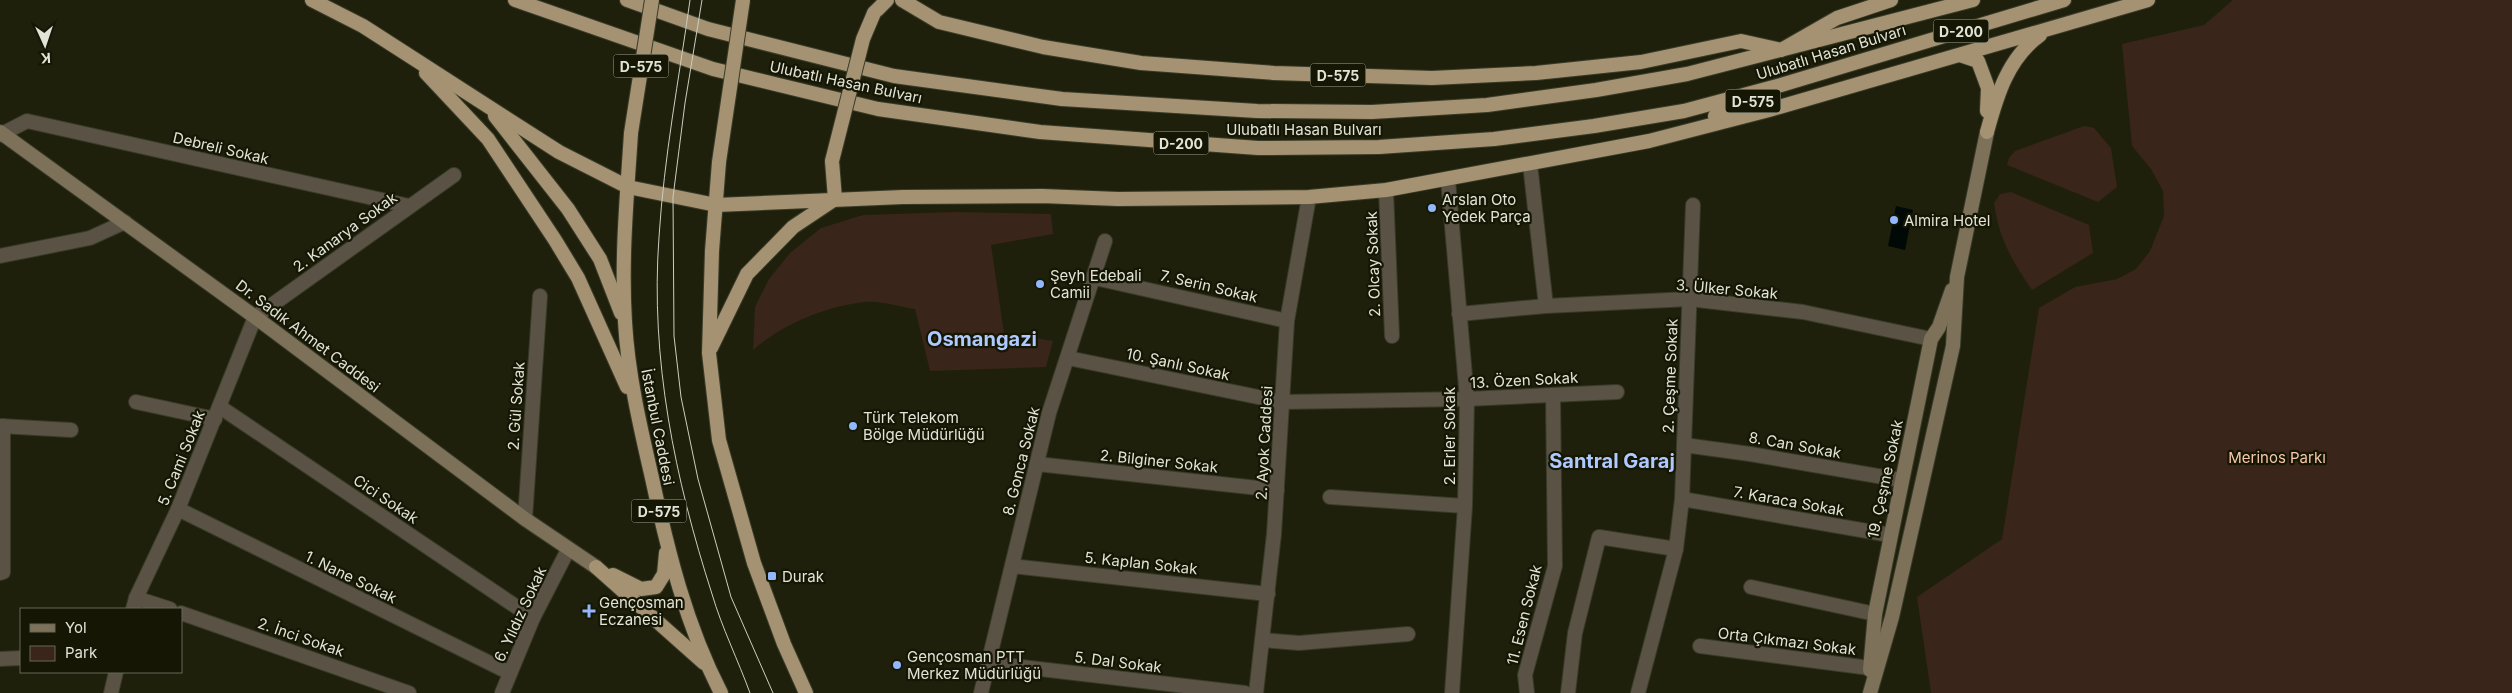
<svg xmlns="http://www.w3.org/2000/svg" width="2512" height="693" font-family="Inter,sans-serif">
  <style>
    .green { fill: #392519 }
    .water { fill: #000905 }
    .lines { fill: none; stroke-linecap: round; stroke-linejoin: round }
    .minor-casing { stroke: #393b28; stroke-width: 16 }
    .secondary-casing { stroke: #393b28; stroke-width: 16 }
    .trunk-casing { stroke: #393b28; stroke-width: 16 }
    .minor { stroke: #5a5345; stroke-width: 14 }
    .secondary { stroke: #7d715a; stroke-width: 14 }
    .trunk { stroke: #a49272; stroke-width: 14 }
    .tram { stroke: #cccec0; stroke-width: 1 }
    .trunk-bridge-casing { stroke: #393b28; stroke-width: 16; stroke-linecap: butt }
    .trunk-bridge { stroke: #a49272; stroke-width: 14 }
    .poi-dot { fill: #93b7fd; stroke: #151604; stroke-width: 2 }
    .labels { text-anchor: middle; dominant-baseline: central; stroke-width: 4.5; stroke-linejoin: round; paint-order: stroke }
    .shield { fill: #151604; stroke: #a4a698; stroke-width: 1 }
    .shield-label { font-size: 14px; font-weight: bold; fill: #e2e4d7 }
    .street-label { font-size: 15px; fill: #e2e4d7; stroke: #151604 }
    .poi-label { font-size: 15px; fill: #e2e4d7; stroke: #151604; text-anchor: start }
    .park-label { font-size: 15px; fill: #f7c8aa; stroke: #151604 }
    .district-label { font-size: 20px; font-weight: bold; fill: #aecafe; stroke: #151604 }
  </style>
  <rect width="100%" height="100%" fill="#1e200c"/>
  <g class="green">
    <polygon points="2233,0 2512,0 2512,693 1931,693 1917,597 2002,539 2039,308 2075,287 2117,279 2136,269 2150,251 2164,216 2163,191 2151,169 2132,146 2122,44 2204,25"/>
    <polygon points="2084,126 2094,128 2111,148 2117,187 2098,202 2007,165 2009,158 2015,151"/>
    <path d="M2011 192 2089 225 2093 253 2032 290C2012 261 1999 239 1994 203L2000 194Z"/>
    <path d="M956 212 1051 214 1053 234 991 245 1004 333 1053 341 1046 367 930 371 915 309C900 307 880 300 865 302 826 306 783 324 753 350L755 307 769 279 790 253 821 228 863 215Z"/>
  </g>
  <polygon class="water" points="1896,206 1913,210 1905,250 1888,246"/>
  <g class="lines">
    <g class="minor-casing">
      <g id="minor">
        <polyline points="0,135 27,121 409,206"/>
        <polyline points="1530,164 1546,306"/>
        <polyline points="1448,180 1467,399 1465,506 1452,693"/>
        <polyline points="1386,190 1392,336"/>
        <polyline points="0,256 90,238 125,222"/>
        <polyline points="1095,278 1287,321"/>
        <polyline points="1459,314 1546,306 1689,299 1803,312 1931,339"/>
        <polyline points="1068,358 1282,402 1467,399 1617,392"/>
        <polyline points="136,402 215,419"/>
        <polyline points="220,407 533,618"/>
        <polyline points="0,426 71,430"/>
        <polyline points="1684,445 1750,454 1901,480"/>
        <polyline points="1037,464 1277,490"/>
        <polyline points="1330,497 1465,506"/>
        <polyline points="1682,499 1890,535"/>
        <polyline points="178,509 510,673"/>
        <polyline points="525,519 540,296"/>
        <polyline points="1012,566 1268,594"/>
        <polyline points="0,573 3,572 3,426"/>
        <polyline points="1751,587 1875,614"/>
        <polyline points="136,598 170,609"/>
        <polyline points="133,609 136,598 178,509 255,317 454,175"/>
        <polyline points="181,613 409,693"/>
        <polyline points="1262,640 1299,643 1408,634"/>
        <polyline points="1700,646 1870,668"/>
        <polyline points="0,659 21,658"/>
        <polyline points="988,663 1245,693"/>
        <polyline points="111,693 116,672"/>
        <polyline points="502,693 533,618 568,550"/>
        <polyline points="981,693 1049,413 1105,241"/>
        <polyline points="1256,693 1274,534 1287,321 1309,197"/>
        <polyline points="1527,693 1525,675 1555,566 1553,395"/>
        <polyline points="1568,693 1575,633 1599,537 1676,549"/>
        <polyline points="1638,693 1676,549 1682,499 1693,205"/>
      </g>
    </g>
    <g class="secondary-casing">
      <g id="secondary">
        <polyline points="0,132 255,317 525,519 596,567"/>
        <polyline points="1870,670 1875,614 1931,339 1939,327 1952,290"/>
        <polyline points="1870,693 1892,617 1953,346 1957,277 1987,132"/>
      </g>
    </g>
    <g class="trunk-casing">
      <g id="trunk">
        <polyline points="312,0 363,26 559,152 628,187 716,205 903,197 1042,196 1118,199 1309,197 1386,190 1649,141 1769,110 2148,0"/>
        <polyline points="515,0 713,69 878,109 1040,132 1258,148 1379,147 1494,139 1594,126 1684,111 1781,85 2064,0"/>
        <polyline points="627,0 708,29 894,76 1062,99 1257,111 1372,112 1487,105 1596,90 1687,74 1973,0"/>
        <polyline points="902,0 939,22 1043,47 1141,63 1274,73 1432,78 1536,73 1641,62 1741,41 1781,50 1837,18 1891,0"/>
        <polyline points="874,13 887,0"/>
        <polyline points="1960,55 1978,61 1988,88 1987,111"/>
        <polyline points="426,73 488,139 555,240 578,278 627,387"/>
        <polyline points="495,116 568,209 600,259 621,313"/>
        <polyline points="1715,116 1758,100"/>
        <path d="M1987 132C1997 95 2008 58 2040 35"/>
        <path d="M631 133C627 196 621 258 625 322 628 375 640 426 652 478 668 552 686 625 721 693"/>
        <polyline points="832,161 835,199"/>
        <polyline points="719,162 712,251 709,353 719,440 754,563 784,644 806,693"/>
        <polyline points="711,348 747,274 793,227 835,199"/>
        <polyline points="596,567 704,663"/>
        <polyline points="613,575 641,589 656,587 664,574 666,553"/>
      </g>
    </g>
    <use href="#minor" class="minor"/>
    <use href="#secondary" class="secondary"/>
    <use href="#trunk" class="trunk"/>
    <g class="tram">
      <path d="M690 0C679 79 664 157 659 237 650 359 675 479 712 594 722 628 738 660 750 693"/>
      <polyline points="702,0 685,103 673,197 674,336 681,397 698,479 731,597 773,693"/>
    </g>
    <g class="trunk-bridge-casing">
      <g id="trunk-bridge">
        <polyline points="631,133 652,0"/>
        <polyline points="832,161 863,39 874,13"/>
        <polyline points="719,162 743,0"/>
      </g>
    </g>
    <use href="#trunk-bridge" class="trunk-bridge"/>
  </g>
  <g class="poi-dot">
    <circle cx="1432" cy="208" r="5"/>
    <circle cx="1894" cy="220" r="5"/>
    <circle cx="1040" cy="284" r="5"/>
    <circle cx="853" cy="426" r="5"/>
    <rect x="767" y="571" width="10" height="10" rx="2.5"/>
    <path d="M586.5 603.5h5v5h5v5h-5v5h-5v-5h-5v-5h5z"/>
    <circle cx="897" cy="665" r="5"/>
  </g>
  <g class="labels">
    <g class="shield">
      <rect x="1933.5" y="19.5" width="55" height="23" rx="4"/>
      <rect x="613.5" y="54.5" width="55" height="23" rx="4"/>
      <rect x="1310.5" y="63.5" width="55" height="23" rx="4"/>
      <rect x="1725.5" y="89.5" width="55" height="23" rx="4"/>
      <rect x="1153.5" y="131.5" width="55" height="23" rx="4"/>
      <rect x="631.5" y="499.5" width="55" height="23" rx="4"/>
    </g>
    <g class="shield-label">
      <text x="1961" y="31">D-200</text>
      <text x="641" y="66">D-575</text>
      <text x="1338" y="75">D-575</text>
      <text x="1753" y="101">D-575</text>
      <text x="1181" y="143">D-200</text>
      <text x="659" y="511">D-575</text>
    </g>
    <g class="street-label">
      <text transform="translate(1831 52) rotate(-17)">Ulubatlı Hasan Bulvarı</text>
      <text transform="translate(846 82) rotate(12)">Ulubatlı Hasan Bulvarı</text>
      <text x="1304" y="129">Ulubatlı Hasan Bulvarı</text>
      <text transform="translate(221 148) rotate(13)">Debreli Sokak</text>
      <text transform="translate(345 232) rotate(-36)">2. Kanarya Sokak</text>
      <text transform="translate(1373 264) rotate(-92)">2. Olcay Sokak</text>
      <text transform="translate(1209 286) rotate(13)">7. Serin Sokak</text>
      <text transform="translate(1727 289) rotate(5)">3. Ülker Sokak</text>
      <text transform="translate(308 336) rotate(37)">Dr. Sadık Ahmet Caddesi</text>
      <text transform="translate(1178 364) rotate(12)">10. Şanlı Sokak</text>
      <text transform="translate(1670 376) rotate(-88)">2. Çeşme Sokak</text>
      <text transform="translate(1524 380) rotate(-3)">13. Özen Sokak</text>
      <text transform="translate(516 406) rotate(-86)">2. Gül Sokak</text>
      <text transform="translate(658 427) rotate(79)">İstanbul Caddesi</text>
      <text transform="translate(1449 436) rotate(-90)">2. Erler Sokak</text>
      <text transform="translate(1264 443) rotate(-87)">2. Ayok Caddesi</text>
      <text transform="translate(1795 445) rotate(10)">8. Can Sokak</text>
      <text transform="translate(181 458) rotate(-68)">5. Cami Sokak</text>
      <text transform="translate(1021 461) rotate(-76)">8. Gonca Sokak</text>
      <text transform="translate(1159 461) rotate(6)">2. Bilginer Sokak</text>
      <text transform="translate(1885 479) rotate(-78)">19. Çeşme Sokak</text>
      <text transform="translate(386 499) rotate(34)">Cici Sokak</text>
      <text transform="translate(1789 501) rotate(10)">7. Karaca Sokak</text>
      <text transform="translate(1141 563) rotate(6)">5. Kaplan Sokak</text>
      <text transform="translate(351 577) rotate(26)">1. Nane Sokak</text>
      <text transform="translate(520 614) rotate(-65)">6. Yıldız Sokak</text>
      <text transform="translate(1524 615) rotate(-76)">11. Esen Sokak</text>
      <text transform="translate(301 637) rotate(19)">2. İnci Sokak</text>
      <text transform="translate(1787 641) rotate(7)">Orta Çıkmazı Sokak</text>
      <text transform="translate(1118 662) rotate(7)">5. Dal Sokak</text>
    </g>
    <g class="poi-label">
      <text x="1442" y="199">Arslan Oto<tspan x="1442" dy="17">Yedek Parça</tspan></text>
      <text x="1904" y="220">Almira Hotel</text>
      <text x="1050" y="275">Şeyh Edebali<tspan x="1050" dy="17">Camii</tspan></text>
      <text x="863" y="417">Türk Telekom<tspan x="863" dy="17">Bölge Müdürlüğü</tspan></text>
      <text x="782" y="576">Durak</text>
      <text x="599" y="602">Gençosman<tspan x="599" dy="17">Eczanesi</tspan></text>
      <text x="907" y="656">Gençosman PTT<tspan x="907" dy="17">Merkez Müdürlüğü</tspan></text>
    </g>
    <g class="park-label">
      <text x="2277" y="457">Merinos Parkı</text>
    </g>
    <g class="district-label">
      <text x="982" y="339">Osmangazi</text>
      <text x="1612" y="461">Santral Garaj</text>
    </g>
  </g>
  <rect x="20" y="608" width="162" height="65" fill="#151604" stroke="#676858"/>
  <rect x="30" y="624" width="25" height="8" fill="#7d715a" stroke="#676858"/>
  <text x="65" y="633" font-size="15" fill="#e2e4d7">Yol</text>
  <rect x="30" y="646" width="25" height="15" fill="#392519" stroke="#676858"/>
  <text x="65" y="658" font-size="15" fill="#e2e4d7">Park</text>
  <g transform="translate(45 45) rotate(177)" stroke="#151604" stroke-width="4" paint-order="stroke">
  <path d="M0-4L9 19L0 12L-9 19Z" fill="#e2e4d7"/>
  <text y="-8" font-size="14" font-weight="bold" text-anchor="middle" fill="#e2e4d7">K</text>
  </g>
</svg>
